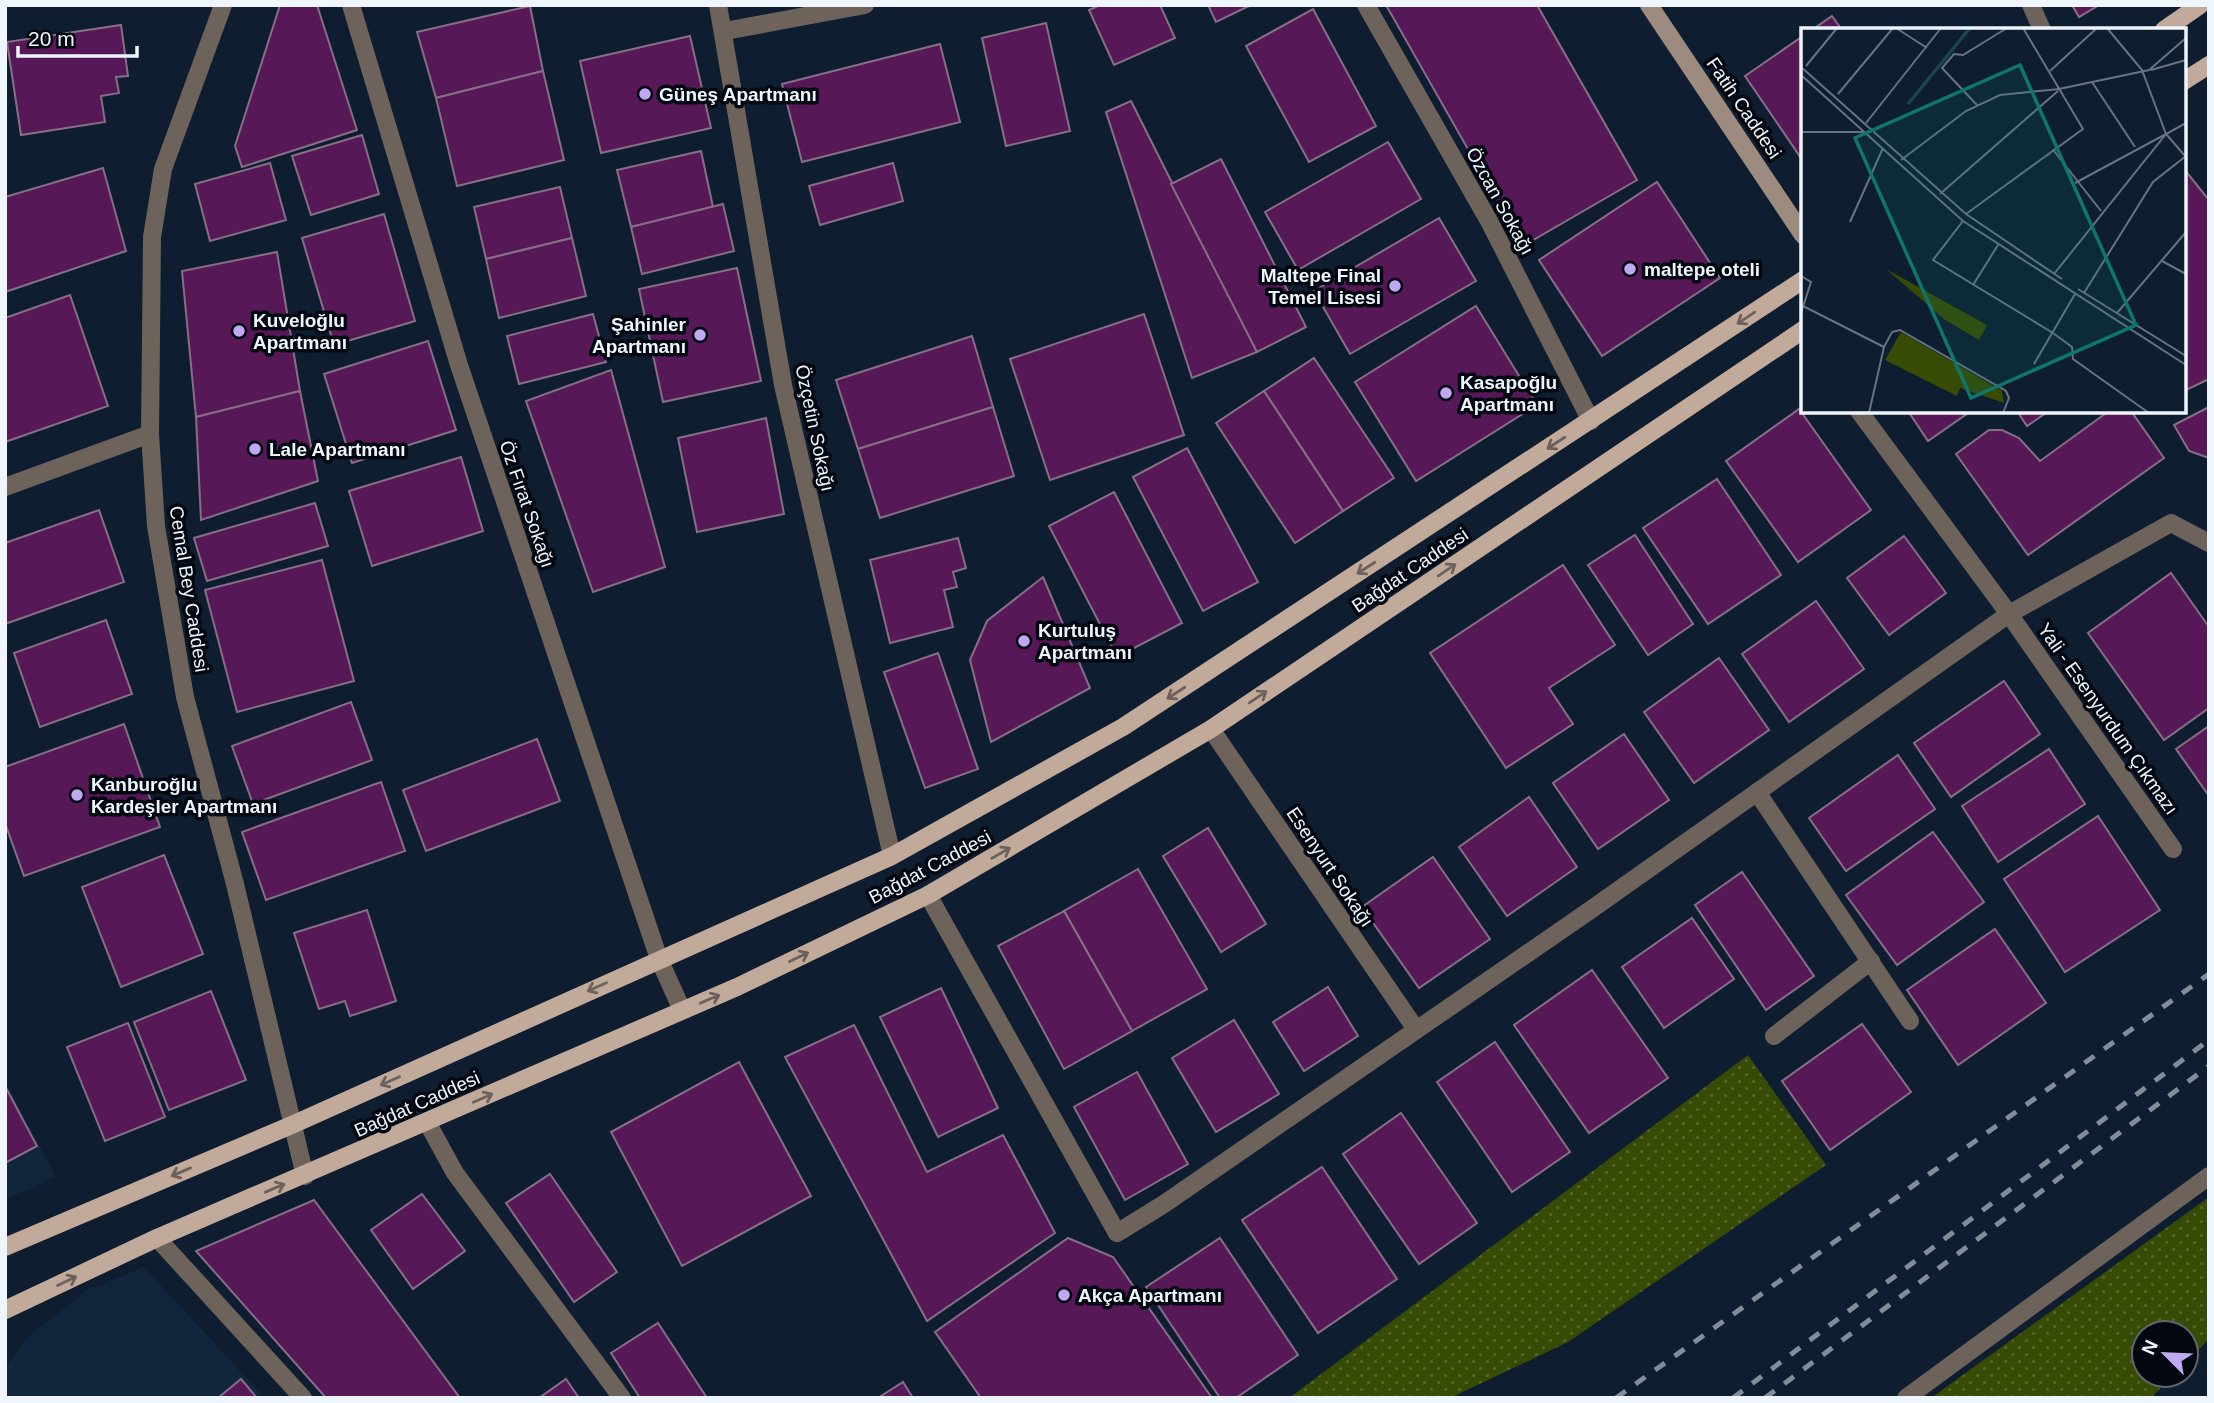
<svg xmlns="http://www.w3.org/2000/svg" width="2214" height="1403" font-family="Arial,sans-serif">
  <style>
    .built { fill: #11253d }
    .grass { fill: url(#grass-dots) }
    .building { fill: #571857; stroke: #866f85; stroke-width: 2 }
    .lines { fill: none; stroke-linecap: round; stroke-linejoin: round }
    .lane { stroke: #6e635b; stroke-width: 18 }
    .street { stroke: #6e635b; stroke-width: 18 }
    .secondary { stroke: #9e8b7f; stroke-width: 18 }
    .primary { stroke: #c2aa9a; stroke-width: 18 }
    .rail { stroke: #828d9a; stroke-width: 5; stroke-dasharray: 12 12; stroke-linecap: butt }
    .oneway { stroke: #6c615b }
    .poi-dot { fill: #c1a8f3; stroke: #03070f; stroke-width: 2.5 }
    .labels { text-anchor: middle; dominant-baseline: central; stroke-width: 7; stroke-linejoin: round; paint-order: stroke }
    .poi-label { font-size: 19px; font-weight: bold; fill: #eef5fd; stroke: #03070f; text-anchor: start }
    .street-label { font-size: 19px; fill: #eef5fd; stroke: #03070f }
    .inset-river { fill: none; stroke: #184649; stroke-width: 3.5 }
    .inset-road { fill: none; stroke: #687382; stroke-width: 2 }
    .view { fill: #0f766e; fill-opacity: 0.15; stroke: #0f766e; stroke-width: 3.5 }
    .inset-edge { fill: none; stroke: #eef5fd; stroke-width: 3.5 }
  </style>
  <defs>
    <pattern id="grass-dots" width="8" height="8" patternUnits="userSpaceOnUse" patternTransform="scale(1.75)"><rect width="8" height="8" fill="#374b05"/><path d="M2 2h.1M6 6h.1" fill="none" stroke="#54662a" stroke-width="1.8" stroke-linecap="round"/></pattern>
  </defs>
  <rect width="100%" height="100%" fill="#0e1d30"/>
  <g class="built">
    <polygon points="5,1080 56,1177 5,1200"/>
    <polygon points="144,1267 265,1398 5,1398 5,1368 28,1337 87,1290"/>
  </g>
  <g class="grass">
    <polygon points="1748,1055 1826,1165 1568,1342 1450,1398 1289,1398"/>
    <polygon points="2209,1197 2209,1339 2186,1362 2186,1333 2144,1333 2144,1375 2173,1375 2151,1398 1931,1398"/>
  </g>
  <g class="building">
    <polygon points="280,5 317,5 357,130 242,167 235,146"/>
    <polygon points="1100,5 1160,5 1175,38 1114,65 1089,10"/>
    <polygon points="1208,5 1251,5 1216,22"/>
    <polygon points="1386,5 1537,5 1637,180 1523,246"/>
    <polygon points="2072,5 2099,5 2079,17"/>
    <polygon points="530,6 543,71 436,98 417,32"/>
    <polygon points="1313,9 1376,126 1309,162 1246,46"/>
    <polygon points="1832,16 1842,30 1812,30"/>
    <polygon points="1046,23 1070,131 1006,146 982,38"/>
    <polygon points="121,25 128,76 116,77 119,93 101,96 105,122 21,135 7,42"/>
    <polygon points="690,36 711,128 601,153 580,61"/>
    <polygon points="1803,36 1803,161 1745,76"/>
    <polygon points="940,44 960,122 802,162 782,84"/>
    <polygon points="543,71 564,160 457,186 436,98"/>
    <polygon points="1131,101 1257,352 1192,378 1106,112"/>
    <polygon points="362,135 379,194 311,215 292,156"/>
    <polygon points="1388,142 1421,199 1298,270 1265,212"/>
    <polygon points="701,151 713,207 631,227 617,170"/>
    <polygon points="1221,159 1306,327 1257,352 1171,184"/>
    <polygon points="270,163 286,220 210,241 195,184"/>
    <polygon points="893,163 903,201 820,225 809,186"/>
    <polygon points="103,168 126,251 5,292 5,197"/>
    <polygon points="2184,169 2209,200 2209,379 2184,391"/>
    <polygon points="1657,182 1720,278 1602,356 1539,260"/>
    <polygon points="560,187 572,238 486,259 474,207"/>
    <polygon points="723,204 734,251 642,274 631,227"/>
    <polygon points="384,214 415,321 334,345 302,238"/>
    <polygon points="1439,218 1476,281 1350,354 1314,291"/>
    <polygon points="572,238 586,296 499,318 486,259"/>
    <polygon points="277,252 300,391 196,417 182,271"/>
    <polygon points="737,268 761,381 663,402 639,289"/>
    <polygon points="70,295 108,406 5,442 5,318"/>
    <polygon points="1476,306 1537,405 1416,481 1355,382"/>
    <polygon points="593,314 606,362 519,384 507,336"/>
    <polygon points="1144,314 1184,435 1050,480 1010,359"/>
    <polygon points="972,336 993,407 858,449 836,380"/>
    <polygon points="428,341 456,430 352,463 324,374"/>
    <polygon points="1314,358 1394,478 1343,511 1264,391"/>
    <polygon points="611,370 665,567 593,592 526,401"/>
    <polygon points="300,391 318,481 201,520 196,417"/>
    <polygon points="1264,391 1343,511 1295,543 1216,423"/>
    <polygon points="993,407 1014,476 880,518 858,449"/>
    <polygon points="2209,407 2209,458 2189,451 2174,425"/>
    <polygon points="1799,409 1871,510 1798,562 1726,461"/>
    <polygon points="1908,411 1971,411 1928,441"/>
    <polygon points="2017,411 2049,411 2027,426"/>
    <polygon points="2109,411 2131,411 2164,458 2028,555 1956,454 1989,430 2002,430 2019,438 2040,461"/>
    <polygon points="766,418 784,514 697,532 678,438"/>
    <polygon points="1187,448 1258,582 1203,611 1133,477"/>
    <polygon points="461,457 483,531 372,566 349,491"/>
    <polygon points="1717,479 1781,575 1708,624 1643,528"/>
    <polygon points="1114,492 1182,623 1117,657 1049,526"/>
    <polygon points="315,503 328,546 207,581 194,538"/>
    <polygon points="99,510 124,582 5,624 5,543"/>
    <polygon points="1635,535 1693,624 1648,655 1588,565"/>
    <polygon points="1904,536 1946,593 1889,635 1847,578"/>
    <polygon points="958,538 966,568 953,572 957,587 944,590 953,627 890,643 870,560"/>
    <polygon points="322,560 354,681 237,712 205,590"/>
    <polygon points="1563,565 1615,645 1549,688 1573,724 1506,768 1430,653"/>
    <polygon points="2171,573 2209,627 2209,708 2164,740 2088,633"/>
    <polygon points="1043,577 1090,688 991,742 970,660 987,621"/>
    <polygon points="1816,601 1864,669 1789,722 1742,654"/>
    <polygon points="106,620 132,694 40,727 14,653"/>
    <polygon points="938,653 978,769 925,788 884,672"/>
    <polygon points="1719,658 1769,730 1694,783 1644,712"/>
    <polygon points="2004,681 2040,734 1951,797 1914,743"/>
    <polygon points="351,702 372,760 253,804 232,746"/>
    <polygon points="124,724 160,827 24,876 5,823 5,767"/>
    <polygon points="2209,726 2209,796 2176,749"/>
    <polygon points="1624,734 1669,800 1598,849 1553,783"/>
    <polygon points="537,739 560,801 426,851 403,790"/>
    <polygon points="2049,749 2085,804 1998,862 1962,806"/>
    <polygon points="1898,755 1935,809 1846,871 1809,818"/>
    <polygon points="381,782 405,851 266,900 242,832"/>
    <polygon points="1529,797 1577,867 1507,916 1459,847"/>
    <polygon points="2098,816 2160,910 2065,972 2004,879"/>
    <polygon points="1208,828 1266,924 1221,952 1163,856"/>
    <polygon points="1933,832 1984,902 1897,965 1846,895"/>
    <polygon points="164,855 203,954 121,987 82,887"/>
    <polygon points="1433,857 1490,939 1419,988 1362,907"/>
    <polygon points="1138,869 1207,989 1132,1031 1064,911"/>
    <polygon points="1742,872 1814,976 1766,1010 1695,905"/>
    <polygon points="367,910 396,1001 350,1016 345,1001 319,1009 294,933"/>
    <polygon points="1064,911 1132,1031 1064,1069 998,946"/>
    <polygon points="1692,918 1734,979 1664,1028 1622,967"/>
    <polygon points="1995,929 2046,1003 1958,1065 1907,990"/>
    <polygon points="1592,970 1668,1078 1589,1133 1514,1025"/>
    <polygon points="1328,987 1358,1036 1304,1071 1273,1022"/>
    <polygon points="941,988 998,1108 938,1137 880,1017"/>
    <polygon points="211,991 246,1080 169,1110 134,1022"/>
    <polygon points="1234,1020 1279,1094 1216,1132 1172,1058"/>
    <polygon points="128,1023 165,1117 105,1141 67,1047"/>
    <polygon points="1862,1024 1911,1092 1830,1150 1782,1081"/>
    <polygon points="854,1025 927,1172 1003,1135 1055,1233 927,1321 785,1057"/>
    <polygon points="1495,1042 1570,1152 1512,1192 1437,1082"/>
    <polygon points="739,1062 811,1196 682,1266 611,1132"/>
    <polygon points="1137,1072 1188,1164 1125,1200 1074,1107"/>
    <polygon points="5,1086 37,1146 5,1163"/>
    <polygon points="1401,1113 1477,1223 1419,1264 1343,1154"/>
    <polygon points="1322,1167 1397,1279 1318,1333 1242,1220"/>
    <polygon points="550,1174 617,1272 574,1302 506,1203"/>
    <polygon points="422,1194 465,1251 413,1289 371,1230"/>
    <polygon points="314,1200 460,1398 326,1398 196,1251"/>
    <polygon points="1068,1238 1113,1257 1212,1398 981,1398 935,1332"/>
    <polygon points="1220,1238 1298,1355 1236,1398 1220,1398 1146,1287"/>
    <polygon points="658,1323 707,1398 640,1398 611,1353"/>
    <polygon points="241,1379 257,1398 218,1398"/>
    <polygon points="566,1379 579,1398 539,1398"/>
    <polygon points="903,1382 913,1398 878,1398"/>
  </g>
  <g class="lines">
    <g class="lane">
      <polyline points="1757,792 1910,1021"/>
      <polyline points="1774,1036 1871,961"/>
      <polyline points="427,1122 455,1173 622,1398"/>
    </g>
    <g class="street">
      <polyline points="223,5 163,169 152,237 150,434 156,526 185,697 235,884 305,1176"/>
      <polyline points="351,5 459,365 659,959 682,1010"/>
      <polyline points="718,5 783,385 892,856"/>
      <polyline points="1366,5 1489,221 1591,421"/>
      <polyline points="2031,5 2042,30"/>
      <polyline points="725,31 865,5"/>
      <polyline points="1859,411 2009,614 2173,849"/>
      <polyline points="5,487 150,434"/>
      <polyline points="1211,729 1415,1028"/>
      <polyline points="928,895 1117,1233 1164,1204 1589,911 2009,614 2171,523 2209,543"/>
      <polyline points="157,1238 303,1398"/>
      <polyline points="1906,1398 2209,1176"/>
    </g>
    <polyline class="secondary" points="1649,5 1803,235"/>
    <g class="primary">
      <polyline points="2164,30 2200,5"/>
      <polyline points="2184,81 2209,65"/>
      <polyline points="5,1247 294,1124 892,856 1123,727 1803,280"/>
      <polyline points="5,1310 157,1238 737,987 928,895 1211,729 1803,330"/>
    </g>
    <g class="rail">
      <polyline points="1616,1398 2209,974"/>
      <polyline points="1733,1398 2209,1040"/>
      <polyline points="1765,1398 2209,1066"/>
    </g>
  </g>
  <defs><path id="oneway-shaft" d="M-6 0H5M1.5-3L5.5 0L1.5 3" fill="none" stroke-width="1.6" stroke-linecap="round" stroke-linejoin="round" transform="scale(1.75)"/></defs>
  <g class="oneway">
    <use href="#oneway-shaft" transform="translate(1746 318) rotate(146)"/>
    <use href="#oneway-shaft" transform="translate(1556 443) rotate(147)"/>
    <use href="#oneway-shaft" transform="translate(1366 568) rotate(147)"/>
    <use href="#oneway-shaft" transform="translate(1447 570) rotate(-34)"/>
    <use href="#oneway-shaft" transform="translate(1176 693) rotate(147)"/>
    <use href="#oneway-shaft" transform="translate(1258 697) rotate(-34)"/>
    <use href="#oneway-shaft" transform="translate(1001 853) rotate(-30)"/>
    <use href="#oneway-shaft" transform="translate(799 957) rotate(-26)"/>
    <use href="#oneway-shaft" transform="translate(597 987) rotate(156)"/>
    <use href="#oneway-shaft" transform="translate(710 999) rotate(-23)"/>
    <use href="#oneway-shaft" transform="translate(390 1081) rotate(156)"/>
    <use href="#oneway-shaft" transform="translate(483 1098) rotate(-24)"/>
    <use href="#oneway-shaft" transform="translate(181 1172) rotate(157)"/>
    <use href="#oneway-shaft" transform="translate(275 1188) rotate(-23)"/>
    <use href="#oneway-shaft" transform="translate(67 1281) rotate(-26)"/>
  </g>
  <g class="poi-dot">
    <circle cx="645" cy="94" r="7"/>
    <circle cx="1630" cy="269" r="7"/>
    <circle cx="1395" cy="286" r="7"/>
    <circle cx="239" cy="331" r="7"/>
    <circle cx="700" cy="335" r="7"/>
    <circle cx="1446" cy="393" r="7"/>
    <circle cx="255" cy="449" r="7"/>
    <circle cx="1024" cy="641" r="7"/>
    <circle cx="77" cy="795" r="7"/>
    <circle cx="1064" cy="1295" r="7"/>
  </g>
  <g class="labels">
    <g class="poi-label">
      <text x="659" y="94">Güneş Apartmanı</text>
      <text x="1644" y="269">maltepe oteli</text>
      <text x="1381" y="275" text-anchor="end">Maltepe Final<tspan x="1381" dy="22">Temel Lisesi</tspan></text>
      <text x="253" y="320">Kuveloğlu<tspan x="253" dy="22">Apartmanı</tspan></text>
      <text x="686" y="324" text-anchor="end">Şahinler<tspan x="686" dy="22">Apartmanı</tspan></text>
      <text x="1460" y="382">Kasapoğlu<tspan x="1460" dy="22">Apartmanı</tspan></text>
      <text x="269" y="449">Lale Apartmanı</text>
      <text x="1038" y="630">Kurtuluş<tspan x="1038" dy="22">Apartmanı</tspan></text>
      <text x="91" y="784">Kanburoğlu<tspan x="91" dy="22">Kardeşler Apartmanı</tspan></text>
      <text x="1078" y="1295">Akça Apartmanı</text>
    </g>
    <g class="street-label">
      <text transform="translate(1744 108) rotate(56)">Fatih Caddesi</text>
      <text transform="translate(1500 201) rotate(61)">Özcan Sokağı</text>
      <text transform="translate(815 428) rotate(78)">Özçetin Sokağı</text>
      <text transform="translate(527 504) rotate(71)">Öz Fırat Sokağı</text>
      <text transform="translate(1410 570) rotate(-34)">Bağdat Caddesi</text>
      <text transform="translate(189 589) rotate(81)">Cemal Bey Caddesi</text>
      <text transform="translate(2108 719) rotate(55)">Yali - Esenyurdum Çıkmazı</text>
      <text transform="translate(930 867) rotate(-28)">Bağdat Caddesi</text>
      <text transform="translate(1330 867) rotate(56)">Esenyurt Sokağı</text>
      <text transform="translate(417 1104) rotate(-24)">Bağdat Caddesi</text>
    </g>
  </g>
  <g transform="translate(1801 28)">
    <rect width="385" height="385" fill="#0e1d30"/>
    <path d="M85 241 186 297 178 312 143 291ZM100 304 201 363 203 375 159 360 156 368 84 332Z" fill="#374b05"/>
    <path class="inset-river" d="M107 76 169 0"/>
    <path class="inset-road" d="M95 0 126 20M306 0 341 42 365 106 384 128M5 38 36 0M0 39 165 186 261 251M350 42 385 32M249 43 296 0M0 47 162 193 385 337M291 54 334 119M37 66 92 0M176 77 141 40 153 26 162 27 206 0M65 95 140 0M0 104H63M253 123 300 183M100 132 165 83 199 67 258 61 348 42 385 10M274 155 365 106M139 166 257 63M165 186 282 101 222 0M162 193 132 232 252 305 271 319 272 331 348 385M49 194 82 120M361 233 385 246M253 246 365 106 385 95M0 248 10 254 0 285M172 257 197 217M277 261 385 328M283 265 352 154 385 128M0 277 83 319M316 285 385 204M233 336 274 266M68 385 83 319 91 304 99 302 205 363 208 370 202 385"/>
    <path class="view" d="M219 37 335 297 170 370 54 110Z"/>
    <rect width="385" height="385" class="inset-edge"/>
  </g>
  <rect width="2214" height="1403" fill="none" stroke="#eef5fd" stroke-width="14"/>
  <g transform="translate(2165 1354) rotate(294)"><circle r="33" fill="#03070f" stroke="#61666e" stroke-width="2"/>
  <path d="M0-5L12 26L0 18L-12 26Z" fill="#c1a8f3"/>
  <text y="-10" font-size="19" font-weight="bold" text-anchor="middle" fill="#eef5fd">N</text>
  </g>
  <path d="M18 46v10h119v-10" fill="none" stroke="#eef5fd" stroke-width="3.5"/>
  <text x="28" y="46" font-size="21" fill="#eef5fd" stroke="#03070f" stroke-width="5" paint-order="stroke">20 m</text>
</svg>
